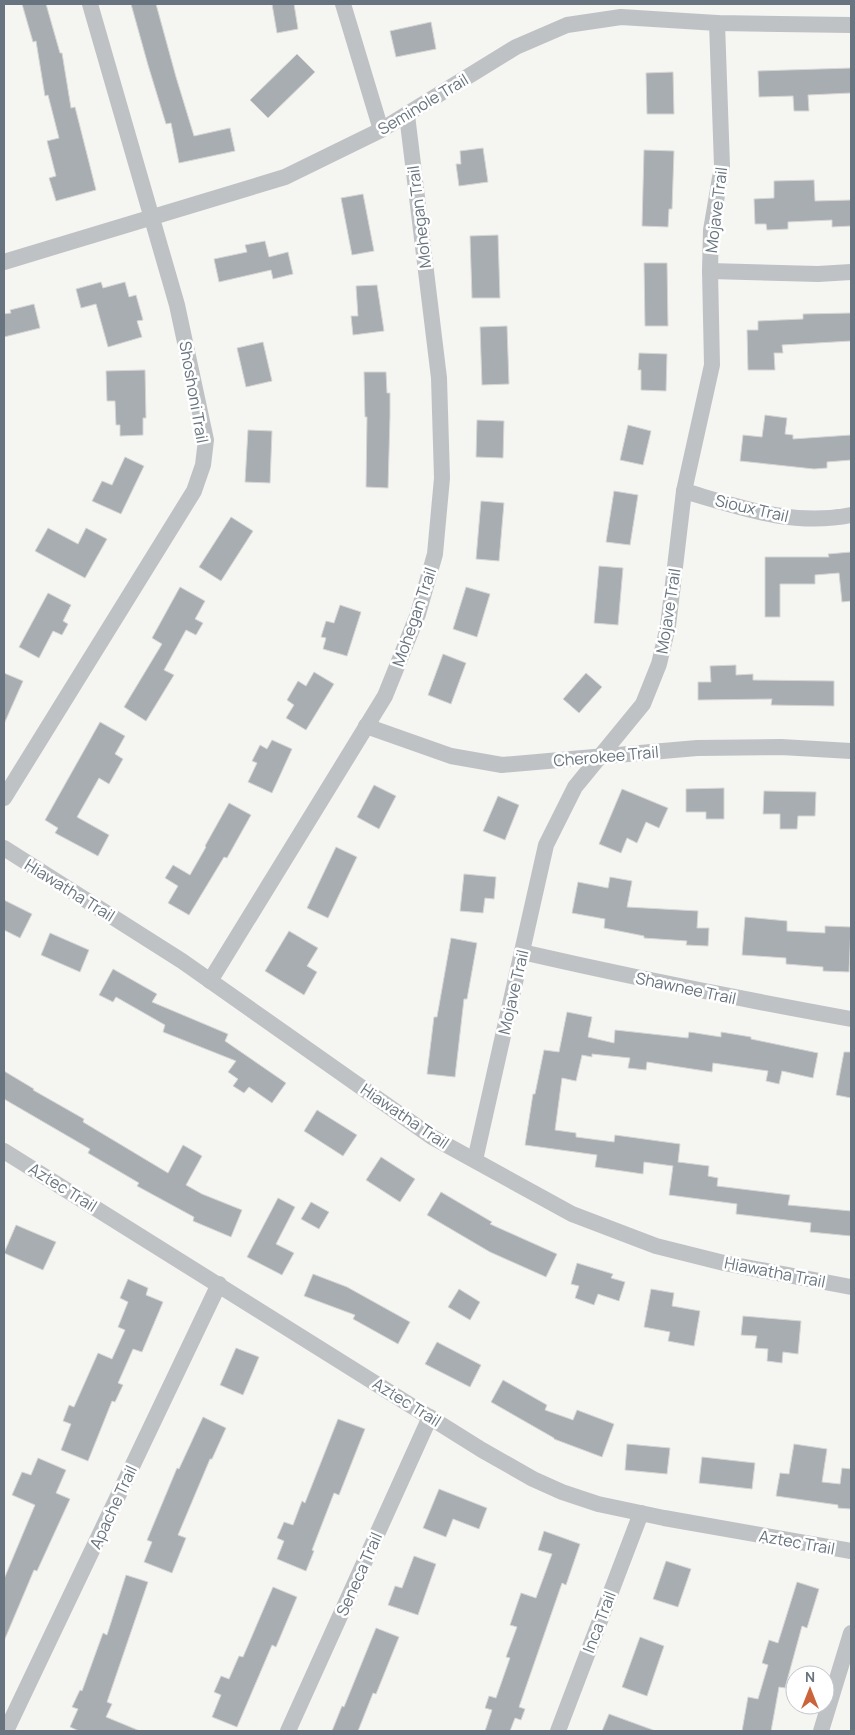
<svg xmlns="http://www.w3.org/2000/svg" width="855" height="1735" font-family="Manrope,sans-serif">
  <style>
    .building { fill: #a7adb1; stroke: #d6d6d4 }
    .lines { fill: none; stroke-linecap: round; stroke-linejoin: round }
    .minor { stroke: #bfc2c5; stroke-width: 16 }
    .labels { text-anchor: middle; dominant-baseline: central; stroke-width: 5; stroke-linejoin: round; paint-order: stroke }
    .street-label { font-size: 16px; fill: #68747f; stroke: #fff }
  </style>
  <rect width="100%" height="100%" fill="#f5f5f2"/>
  <g class="building">
    <polygon points="22,4 46,4 60,53 62,53 71,108 75,107 96,190 56,201 49,178 56,176 47,141 59,138 48,95 45,96 36,41 33,42"/>
    <polygon points="131,4 156,4 176,77 194,136 230,128 235,151 179,163 171,123 166,124 148,65"/>
    <polygon points="272,4 294,4 298,29 277,33"/>
    <polygon points="431,22 436,49 396,57 390,31"/>
    <polygon points="297,54 315,72 268,118 250,100"/>
    <polygon points="851,68 851,93 808,95 809,111 794,111 793,96 759,97 758,71"/>
    <polygon points="673,72 674,114 647,114 646,73"/>
    <polygon points="483,148 488,182 459,186 456,164 461,164 460,151"/>
    <polygon points="644,150 674,151 672,209 669,209 668,227 642,226"/>
    <polygon points="814,180 815,201 851,200 851,226 832,227 832,220 788,222 788,229 767,230 766,224 755,224 754,199 774,198 774,181"/>
    <polygon points="363,194 374,251 352,255 341,198"/>
    <polygon points="498,235 500,298 472,298 470,236"/>
    <polygon points="265,241 269,257 288,252 293,274 273,279 271,270 219,282 214,259 247,252 245,245"/>
    <polygon points="644,263 667,263 668,326 645,326"/>
    <polygon points="101,282 103,288 125,282 129,297 136,295 143,320 137,321 142,337 108,347 96,304 81,308 76,289"/>
    <polygon points="377,285 384,331 353,335 351,316 358,316 356,286"/>
    <polygon points="34,304 40,328 4,337 4,314 11,313 10,310"/>
    <polygon points="851,313 851,341 782,345 783,353 774,353 775,370 748,370 747,330 758,330 758,321 803,319 803,314"/>
    <polygon points="507,326 509,384 482,385 480,327"/>
    <polygon points="263,342 272,381 246,387 237,348"/>
    <polygon points="639,353 667,354 666,391 641,390 641,370 638,370"/>
    <polygon points="145,370 146,418 143,418 143,435 120,436 120,425 116,425 115,401 107,401 106,371"/>
    <polygon points="364,372 386,372 387,393 390,393 390,416 388,488 366,487 367,417 365,417"/>
    <polygon points="765,415 787,418 785,434 793,435 793,439 851,435 851,460 827,462 827,468 814,469 740,461 743,435 762,437"/>
    <polygon points="477,420 504,421 503,458 476,457"/>
    <polygon points="628,425 651,431 643,465 620,460"/>
    <polygon points="248,430 272,431 270,483 245,482"/>
    <polygon points="125,457 144,466 121,514 92,501 102,481 112,485"/>
    <polygon points="614,491 638,495 630,545 606,542"/>
    <polygon points="481,501 504,503 499,561 476,559"/>
    <polygon points="231,517 253,531 221,581 199,567"/>
    <polygon points="48,528 78,544 86,528 107,539 85,578 35,551"/>
    <polygon points="851,552 851,601 842,602 839,573 815,575 815,584 780,584 780,617 765,617 765,557 829,557 828,554"/>
    <polygon points="599,566 623,568 618,625 594,623"/>
    <polygon points="180,587 205,601 195,619 203,623 196,635 186,630 164,670 174,675 146,721 124,707 162,644 152,638"/>
    <polygon points="466,587 490,594 477,637 453,629"/>
    <polygon points="48,593 71,605 63,621 68,624 62,635 53,631 39,658 19,647"/>
    <polygon points="340,605 361,612 347,656 323,649 326,638 321,637 326,621 334,623"/>
    <polygon points="443,654 466,663 451,704 428,695"/>
    <polygon points="736,665 736,675 753,674 753,680 834,681 834,706 771,705 772,699 698,700 698,682 711,682 710,666"/>
    <polygon points="314,672 334,684 306,730 286,718 294,705 287,700 298,681 306,686"/>
    <polygon points="4,673 23,681 4,724"/>
    <polygon points="586,673 602,687 579,713 563,699"/>
    <polygon points="100,722 125,736 115,754 123,759 109,784 99,778 77,817 109,835 98,856 55,833 58,828 45,820"/>
    <polygon points="272,740 292,749 272,793 248,782 257,763 252,761 260,745 267,749"/>
    <polygon points="374,785 396,796 379,829 357,817"/>
    <polygon points="724,788 724,819 706,819 706,812 686,812 686,789"/>
    <polygon points="622,789 668,808 659,828 646,822 637,843 627,838 621,853 599,844"/>
    <polygon points="764,791 816,792 815,816 798,816 797,829 780,829 780,814 763,814"/>
    <polygon points="498,796 519,805 505,840 483,831"/>
    <polygon points="229,803 251,815 227,858 224,857 189,915 168,903 178,886 165,878 173,865 190,875 206,847 205,846"/>
    <polygon points="336,847 357,857 328,918 307,908"/>
    <polygon points="464,874 496,877 494,899 485,898 483,913 460,911"/>
    <polygon points="610,877 632,881 627,907 698,911 697,928 709,928 708,946 686,945 687,941 644,938 644,936 604,928 605,919 572,913 578,882 608,888"/>
    <polygon points="4,900 32,914 20,938 4,930"/>
    <polygon points="745,917 787,921 787,931 825,933 825,926 851,927 849,972 823,971 823,967 786,964 786,958 742,955"/>
    <polygon points="289,931 318,948 307,966 317,972 304,995 265,971"/>
    <polygon points="50,933 89,950 80,972 41,955"/>
    <polygon points="451,938 477,943 467,999 464,999 455,1077 427,1074 434,1017 437,1017"/>
    <polygon points="113,969 157,994 152,1002 228,1034 225,1041 286,1083 272,1103 249,1087 244,1093 233,1086 238,1079 228,1072 236,1061 163,1032 165,1025 116,997 113,1002 99,995"/>
    <polygon points="567,1012 592,1017 588,1037 614,1043 615,1030 688,1038 689,1032 721,1037 721,1032 751,1037 751,1039 818,1053 813,1078 782,1071 779,1084 766,1081 768,1071 713,1063 712,1072 647,1062 646,1070 628,1068 630,1058 592,1054 592,1057 582,1055 576,1081 562,1078 555,1130 576,1133 576,1137 614,1142 615,1135 680,1144 678,1162 709,1166 708,1176 718,1178 717,1186 790,1195 788,1205 851,1211 851,1236 810,1232 811,1223 736,1214 737,1204 669,1195 673,1166 644,1162 643,1174 595,1167 597,1155 525,1145 533,1094 535,1094 544,1050 559,1052"/>
    <polygon points="844,1052 851,1052 851,1098 836,1095"/>
    <polygon points="4,1071 34,1089 33,1090 84,1119 83,1122 168,1173 183,1145 202,1156 186,1185 202,1194 242,1210 231,1237 193,1221 194,1217 137,1186 139,1183 88,1153 90,1149 4,1099"/>
    <polygon points="317,1110 357,1135 343,1156 304,1131"/>
    <polygon points="381,1157 415,1179 400,1202 366,1180"/>
    <polygon points="441,1192 492,1222 490,1224 557,1254 546,1277 490,1252 427,1215"/>
    <polygon points="278,1198 295,1207 276,1244 294,1253 282,1275 247,1257"/>
    <polygon points="311,1202 329,1212 319,1229 301,1219"/>
    <polygon points="16,1225 56,1242 43,1270 4,1253"/>
    <polygon points="577,1263 613,1274 611,1278 625,1282 619,1301 598,1294 594,1305 575,1298 579,1286 571,1284"/>
    <polygon points="313,1274 347,1287 410,1322 398,1344 353,1319 355,1315 304,1296"/>
    <polygon points="128,1279 148,1288 146,1295 163,1302 142,1352 133,1349 118,1383 123,1385 115,1402 112,1401 88,1461 61,1450 71,1424 63,1421 69,1405 74,1407 98,1353 112,1359 125,1330 118,1327 128,1302 120,1298"/>
    <polygon points="459,1289 480,1302 470,1320 448,1307"/>
    <polygon points="651,1289 674,1293 672,1306 700,1311 694,1346 668,1341 670,1332 644,1327"/>
    <polygon points="743,1316 801,1321 798,1354 783,1352 782,1363 767,1361 768,1349 755,1348 757,1336 741,1335"/>
    <polygon points="437,1342 481,1365 470,1387 425,1364"/>
    <polygon points="236,1348 259,1357 243,1395 220,1385"/>
    <polygon points="503,1380 547,1405 545,1410 573,1420 577,1410 614,1424 602,1457 554,1439 554,1438 491,1402"/>
    <polygon points="203,1417 226,1428 212,1459 210,1459 178,1535 186,1538 172,1573 144,1562 152,1542 147,1540 177,1468 179,1469"/>
    <polygon points="338,1419 365,1429 339,1495 334,1493 312,1550 314,1551 306,1571 277,1559 284,1541 277,1538 284,1522 293,1525 302,1501 305,1503"/>
    <polygon points="627,1444 670,1448 667,1474 625,1470"/>
    <polygon points="794,1444 827,1449 822,1482 840,1484 842,1468 851,1469 851,1509 838,1508 838,1505 776,1496 780,1473 789,1474"/>
    <polygon points="702,1457 755,1463 752,1489 699,1483"/>
    <polygon points="38,1458 66,1470 56,1493 70,1499 37,1571 34,1570 4,1641 4,1579 35,1505 12,1495 22,1472 31,1475"/>
    <polygon points="439,1489 487,1508 479,1529 453,1519 446,1537 423,1528"/>
    <polygon points="544,1531 580,1544 566,1585 562,1583 519,1707 525,1709 521,1720 515,1718 510,1731 485,1731 492,1710 485,1708 489,1696 496,1698 510,1658 506,1657 517,1627 510,1625 521,1593 536,1598 552,1554 538,1550"/>
    <polygon points="414,1556 436,1564 418,1615 388,1605 395,1586 402,1588"/>
    <polygon points="666,1561 691,1569 678,1607 653,1599"/>
    <polygon points="126,1575 148,1582 107,1702 112,1704 106,1717 140,1731 79,1731 70,1727 78,1709 72,1707 80,1690 82,1691 103,1633 107,1635"/>
    <polygon points="797,1582 819,1589 807,1628 802,1626 785,1688 779,1687 771,1731 742,1731 748,1697 758,1699 768,1665 762,1663 769,1640 778,1643"/>
    <polygon points="273,1587 297,1597 276,1647 272,1645 237,1727 212,1717 221,1695 214,1692 221,1676 229,1679 239,1656 243,1657"/>
    <polygon points="376,1628 399,1637 376,1694 373,1693 358,1731 332,1731 342,1706 344,1707"/>
    <polygon points="640,1637 664,1646 647,1696 622,1687"/>
    <polygon points="609,1714 653,1730 653,1731 602,1731"/>
  </g>
  <g class="lines">
    <g class="minor">
      <polyline points="343,4 381,130"/>
      <polyline points="4,262 285,177 381,130 516,47 567,25 621,17 717,23 851,25"/>
      <polyline points="710,271 818,274 851,272"/>
      <path d="M684 491C739 507 793 527 851 515"/>
      <polyline points="366,726 451,756 502,765 697,748 781,747 851,751"/>
      <polyline points="4,798 194,491 203,465 206,440 177,305 90,4"/>
      <polyline points="4,848 182,961 432,1137 572,1214 656,1246 724,1263 851,1287"/>
      <path d="M522 952C631 977 741 999 851 1019"/>
      <polyline points="210,981 385,696 418,614 435,554 442,478 439,378 407,115"/>
      <polyline points="4,1151 482,1450 533,1479 562,1492 598,1504 664,1518 851,1551"/>
      <polyline points="475,1160 546,845 575,787 643,704 659,664 668,626 684,491 712,365 710,271 711,230 722,166 717,23"/>
      <polyline points="6,1731 219,1284"/>
      <polyline points="288,1731 430,1417"/>
      <polyline points="558,1731 641,1513"/>
      <polyline points="821,1731 851,1633"/>
    </g>
  </g>
  <g class="labels">
    <g class="street-label">
      <text transform="translate(423 104) rotate(-31)">Seminole Trail</text>
      <text transform="translate(716 210) rotate(-83)">Mojave Trail</text>
      <text transform="translate(419 217) rotate(-97)">Mohegan Trail</text>
      <text transform="translate(194 392) rotate(80)">Shoshoni Trail</text>
      <text transform="translate(752 508) rotate(13)">Sioux Trail</text>
      <text transform="translate(668 611) rotate(-81)">Mojave Trail</text>
      <text transform="translate(414 617) rotate(-71)">Mohegan Trail</text>
      <text transform="translate(606 756) rotate(-5)">Cherokee Trail</text>
      <text transform="translate(70 890) rotate(32)">Hiawatha Trail</text>
      <text transform="translate(686 988) rotate(12)">Shawnee Trail</text>
      <text transform="translate(513 992) rotate(-77)">Mojave Trail</text>
      <text transform="translate(405 1116) rotate(34)">Hiawatha Trail</text>
      <text transform="translate(63 1187) rotate(32)">Aztec Trail</text>
      <text transform="translate(775 1272) rotate(11)">Hiawatha Trail</text>
      <text transform="translate(407 1402) rotate(32)">Aztec Trail</text>
      <text transform="translate(113 1507) rotate(-65)">Apache Trail</text>
      <text transform="translate(797 1542) rotate(10)">Aztec Trail</text>
      <text transform="translate(359 1574) rotate(-66)">Seneca Trail</text>
      <text transform="translate(599 1622) rotate(-69)">Inca Trail</text>
    </g>
  </g>
  <rect width="855" height="1735" fill="none" stroke="#68747f" stroke-width="10"/>
  <g transform="translate(810 1690)"><circle r="24" fill="#ffffff" stroke="#c3c7cc"/>
  <path d="M0-4L9 19L0 12L-9 19Z" fill="#cb633b"/>
  <text y="-8" font-size="14" font-weight="bold" text-anchor="middle" fill="#68747f">N</text>
  </g>
</svg>
